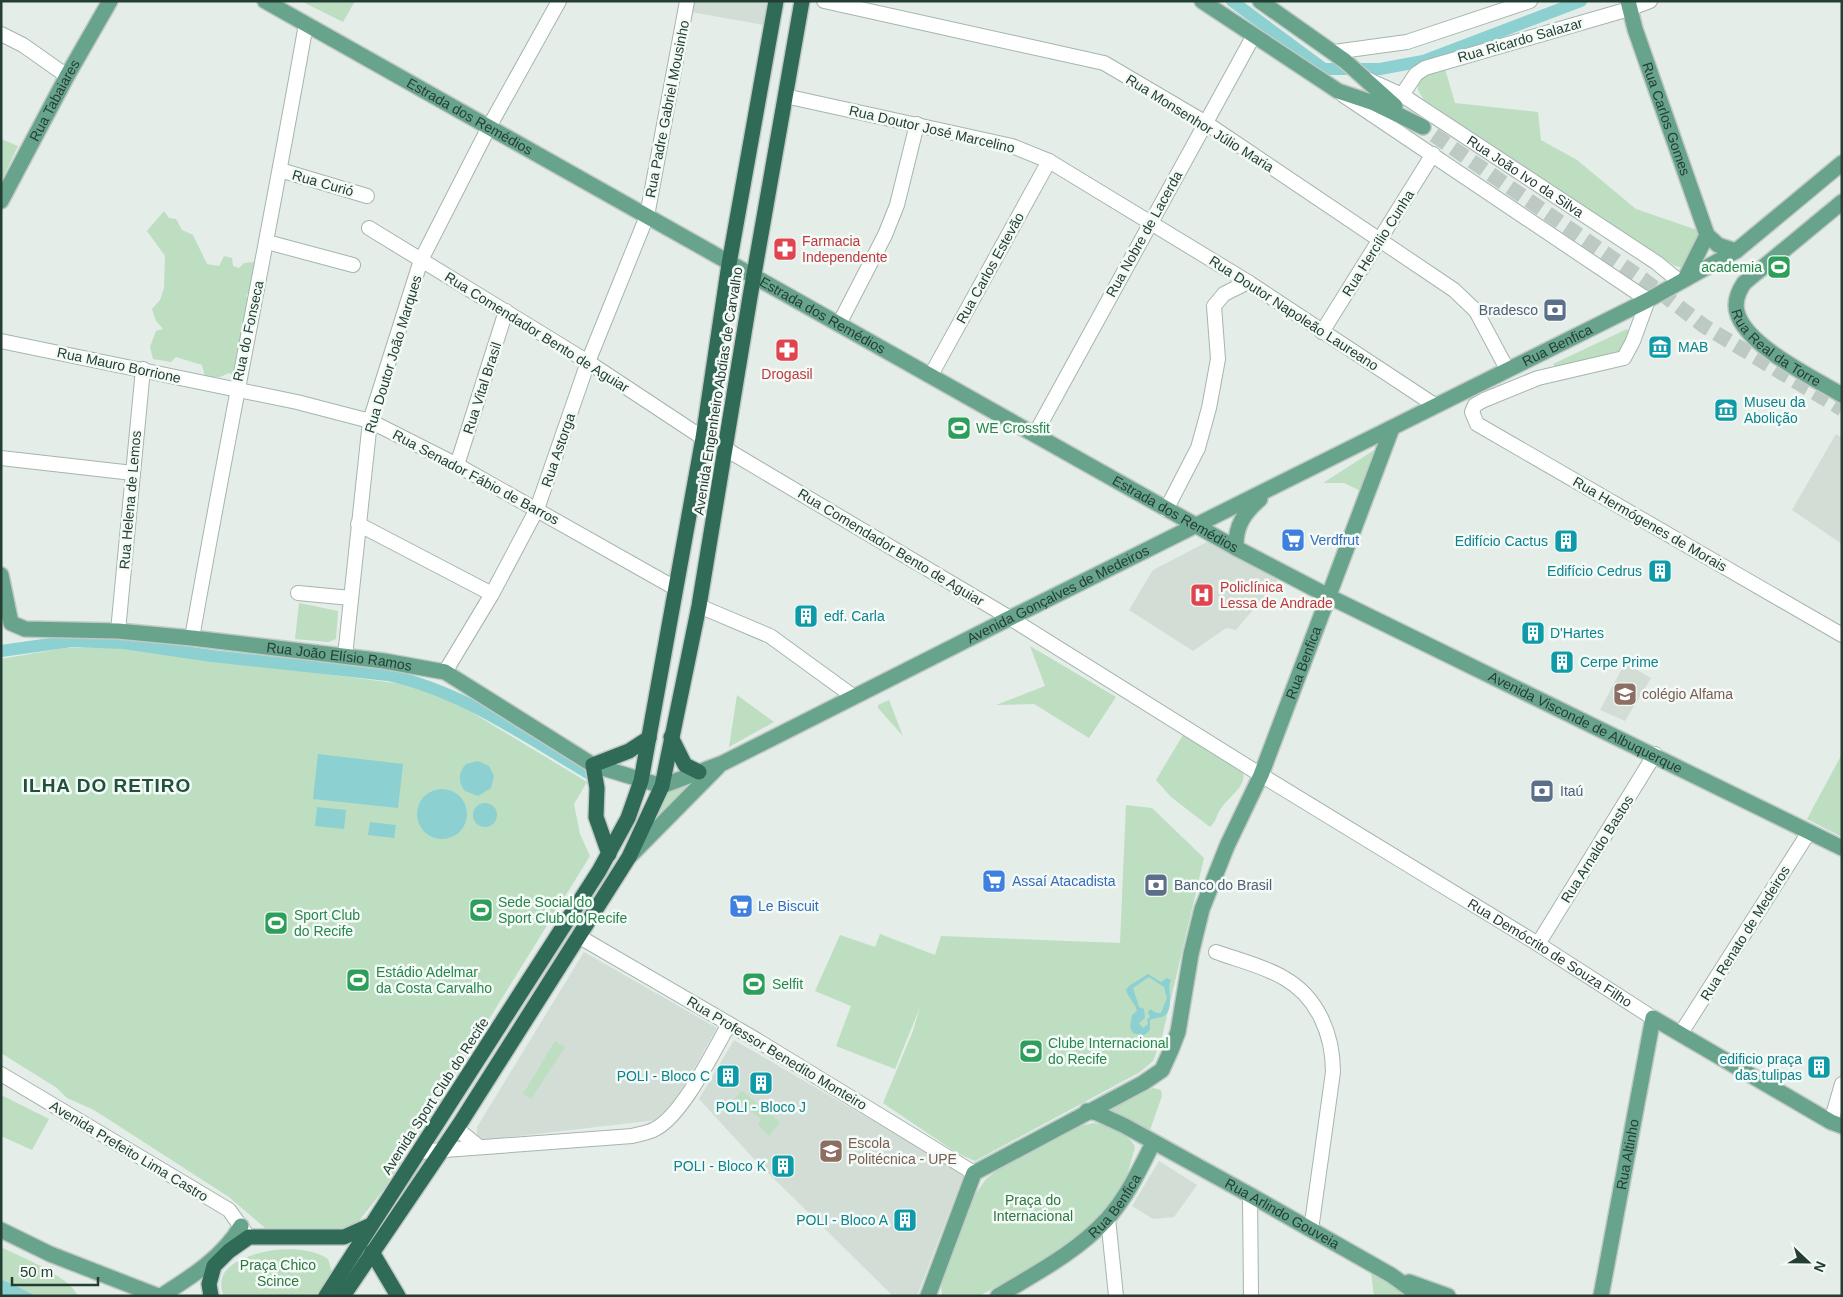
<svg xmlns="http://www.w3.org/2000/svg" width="1843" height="1297" font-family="Arial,sans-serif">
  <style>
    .built { fill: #d2ddd6 }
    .green { fill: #bddec1 }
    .water { fill: #8cd0d2; fill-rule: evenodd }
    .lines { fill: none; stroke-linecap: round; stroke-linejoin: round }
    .canal { stroke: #8cd0d2; stroke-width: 12 }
    .major-tunnel { stroke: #bdcac4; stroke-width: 15; stroke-dasharray: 15 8; stroke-linecap: butt }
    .minor-casing { stroke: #a6b5ae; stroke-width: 16 }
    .major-casing { stroke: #c1c9c6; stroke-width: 18 }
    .highway-casing { stroke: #c1c9c6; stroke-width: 18 }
    .minor { stroke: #fff; stroke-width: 14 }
    .major { stroke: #68a38c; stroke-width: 15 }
    .highway { stroke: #2f6b57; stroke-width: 15 }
    .labels { text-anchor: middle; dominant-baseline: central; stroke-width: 5; stroke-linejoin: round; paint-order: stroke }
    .street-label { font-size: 14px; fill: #233f34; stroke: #f4faf6 }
    .health-label { font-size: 14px; fill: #be3a42; stroke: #f4faf6; text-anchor: start }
    .leisure-label { font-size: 14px; fill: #27864d; stroke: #f4faf6; text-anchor: start }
    .service-label { font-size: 14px; fill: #4e5e75; stroke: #f4faf6; text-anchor: start }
    .culture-label { font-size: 14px; fill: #0d838f; stroke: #f4faf6; text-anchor: end }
    .shop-label { font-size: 14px; fill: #366cbe; stroke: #f4faf6; text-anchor: start }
    .education-label { font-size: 14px; fill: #785e54; stroke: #f4faf6; text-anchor: start }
    .park-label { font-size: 14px; fill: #2d7640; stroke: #f4faf6 }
    .district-label { font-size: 19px; font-weight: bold; letter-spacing: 1px; fill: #1f513e; stroke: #f4faf6 }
  </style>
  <rect width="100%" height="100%" fill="#e4ede8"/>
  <g class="built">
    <polygon points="693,1 768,1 764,25 691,12"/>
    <polygon points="1836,434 1842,438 1842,544 1792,510"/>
    <polygon points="1207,542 1278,580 1236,630 1226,628 1193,651 1129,610 1153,570"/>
    <polygon points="1625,663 1651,678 1625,721 1600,710"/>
    <polygon points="584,952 717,1028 668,1114 657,1120 485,1140 477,1136 477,1127"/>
    <polygon points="734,1040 964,1174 917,1296 893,1296 754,1159 699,1099"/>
    <polygon points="1159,1161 1197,1185 1174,1217 1153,1219 1132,1206"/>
  </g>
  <g class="green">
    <polygon points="301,1 355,1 343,22"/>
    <path d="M1445 69 1455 103 1538 112 1541 140 1577 160 1636 209 1700 231 1702 233 1683 268 1675 266 1424 100 1418 90C1417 74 1433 72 1445 69Z"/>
    <polygon points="1,139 18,146 1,182"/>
    <polygon points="164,211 169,218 176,219 182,230 193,235 207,264 219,266 224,256 232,258 233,266 239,268 244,263 254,262 259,272 257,287 246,295 250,306 234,376 229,373 220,377 205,377 202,365 176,357 171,362 153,359 150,347 156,331 163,329 156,321 152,309 160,300 164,288 165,256 147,231"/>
    <polygon points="1627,329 1630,332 1624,352 1556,367 1553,364"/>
    <polygon points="1379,447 1365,493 1344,483 1323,483"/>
    <polygon points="299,603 338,611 336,639 328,642 295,639"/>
    <polygon points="1030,646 1116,697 1089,738 1034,704 996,705 1045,686"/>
    <polygon points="112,647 403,684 439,695 468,710 587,782 574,804 580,834 590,856 384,1189 358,1222 346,1229 330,1232 266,1229 229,1197 94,1110 67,1098 57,1088 1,1053 1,659 65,648"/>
    <polygon points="737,695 774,722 729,747"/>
    <polygon points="889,700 903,736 878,708 878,705"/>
    <path d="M1183 735 1243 771C1247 788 1228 796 1220 810 1216 816 1216 822 1210 827L1171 797 1156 780Z"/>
    <polygon points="1842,754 1842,837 1807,819"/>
    <polygon points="706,772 652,828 666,792"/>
    <polygon points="1126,805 1152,808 1204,858 1161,1041 1153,1061 1140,1072 975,1161 957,1153 883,1103 913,1031 920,1007 895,1069 836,1046 851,1006 815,991 840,935 875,947 880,934 935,955 941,936 1120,943"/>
    <polygon points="555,1041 565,1047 531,1099 523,1094"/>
    <polygon points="1153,1088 1161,1090 1162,1096 1150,1130 1110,1110"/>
    <polygon points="742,1091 780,1122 769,1136 758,1125 761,1119 735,1098"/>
    <polygon points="1,1095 49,1119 32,1150 1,1136"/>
    <path d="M1094 1123C1106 1125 1130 1135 1135 1147L1127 1175 1105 1213 1057 1254 979 1296H942L941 1283 973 1198 986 1179 1004 1165 1080 1126Z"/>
    <path d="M1 1247C22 1258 68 1275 78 1296H38L1 1279Z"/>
    <path d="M275 1250C292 1248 314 1249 328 1259L332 1272 320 1296H224C210 1264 253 1253 275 1250Z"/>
    <polygon points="1371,1272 1412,1296 1374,1296"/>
  </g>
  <g class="water">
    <polygon points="318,754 403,764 398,808 313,799"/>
    <path d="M478 761 489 766 494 776 491 788 478 796 465 791C458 782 458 773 466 764Z"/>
    <circle cx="442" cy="814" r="25"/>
    <circle cx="485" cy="815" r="12"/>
    <polygon points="317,807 346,810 344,829 315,826"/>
    <polygon points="370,822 396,825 394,838 368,835"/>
    <path d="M1148 974 1161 982 1167 978 1171 980C1166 990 1176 1011 1162 1017 1158 1018 1154 1018 1150 1020V1030L1143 1036 1133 1033 1130 1027 1132 1015 1137 1011C1136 1004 1128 998 1126 990L1129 986ZM1149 977 1164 987 1167 998 1161 1013H1157L1150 1009 1148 1013 1150 1016 1147 1020 1148 1024 1143 1028 1139 1023 1145 1018 1144 1009 1139 1007 1133 988Z"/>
    <polygon points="1,1279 33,1294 38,1296 1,1296"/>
  </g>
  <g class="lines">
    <g class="canal">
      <polyline points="1232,1 1324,69 1380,69 1423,61 1581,1"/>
      <path d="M1 651 72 641 124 643 212 656 388 675C462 691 525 736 590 774"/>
    </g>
    <polyline class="major-tunnel" points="1434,135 1644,280 1704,326 1842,409"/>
    <g class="minor-casing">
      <g id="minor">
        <polyline points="824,1 1104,63 1206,123 1454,290 1476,311 1507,369"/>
        <polyline points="1,34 23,45 67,76"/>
        <polyline points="1334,52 1407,42 1530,1"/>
        <path id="s1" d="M1369 80 1402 95 1657 263 1680 282"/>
        <polyline points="1343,95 1648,300 1633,341 1624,358 1538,378 1484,400 1475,405 1472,412 1477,424 1842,635"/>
        <polyline points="1402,95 1416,74 1425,68 1629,9 1650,1"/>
        <polyline points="785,96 1012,146 1049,161 1248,282 1436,406"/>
        <polyline points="280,170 367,196"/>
        <polyline points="369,228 588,362 703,438"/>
        <polyline points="267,242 353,265"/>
        <polyline points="839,324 885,235 897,205 917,124"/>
        <polyline points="1322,332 1433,154"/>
        <polyline points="1,341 297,402 370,421 457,465 675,588"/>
        <polyline points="931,375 1049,161"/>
        <polyline points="1035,434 1254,35"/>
        <path id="s2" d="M724 448 1010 618 1261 775 1538 944 1653 1018"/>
        <polyline points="1,458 133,473"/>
        <polyline points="457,465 506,311"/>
        <polyline points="1166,510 1198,448 1209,408 1218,359 1214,306 1224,294 1248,282"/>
        <polyline points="358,524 492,594"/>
        <polyline points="298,593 351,598"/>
        <polyline points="699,606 770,636 854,697"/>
        <polyline points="118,631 143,369"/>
        <path d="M192 638C228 433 270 229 306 24"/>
        <polyline points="345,656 370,421 421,260 489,127 559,1"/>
        <polyline points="445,672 492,594 537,509 588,362 647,216 687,1"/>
        <polyline points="578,936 755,1039 974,1173"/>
        <polyline points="1538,944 1655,754"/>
        <path d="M1216 952C1238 960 1264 966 1284 978 1318 997 1333 1035 1333 1072L1311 1230"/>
        <polyline points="1681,1033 1809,832"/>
        <polyline points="1,1074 229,1210 247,1235"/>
        <polyline points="1831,1122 1842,1084"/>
        <polyline points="457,1129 478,1146"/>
        <path d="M418 1152 632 1136C639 1134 648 1133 655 1129 682 1116 713 1052 729 1024"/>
        <polyline points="1250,1195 1251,1296"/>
        <polyline points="1108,1218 1116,1296"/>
      </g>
    </g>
    <g class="major-casing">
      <g id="major">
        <path id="s3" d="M265 1 1236 548 1334 599 1842 848"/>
        <polyline points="1202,1 1338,91 1374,103 1423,127"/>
        <polyline points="1260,1 1345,61 1395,106"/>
        <path id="s4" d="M1628 1 1635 29 1707 235 1718 245 1736 251"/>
        <path id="s5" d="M1 201 67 76 110 1"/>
        <path id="s6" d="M1842 202 1744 283C1738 292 1734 301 1737 312 1745 345 1813 378 1842 395"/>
        <polyline points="1685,279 1707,235"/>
        <path d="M1236 548C1235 526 1244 513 1260 499"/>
        <path id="s7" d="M1 575 11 623 25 629 118 631 192 638 384 661 445 672 593 765 662 786 723 763 1010 618 1648 300 1736 251 1842 163"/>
        <polyline points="630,856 718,767"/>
        <path id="s8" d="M1087 1111 1097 1113 1125 1126 1250 1195 1391 1275 1420 1296"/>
        <polyline points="1,1230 50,1254 158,1296"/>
        <polyline points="1409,1282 1448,1296"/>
        <path d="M161 1296C191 1277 223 1257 241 1226"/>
        <path id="s9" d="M928 1296 974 1173 1143 1083 1162 1070 1171 1050 1178 1032 1191 954 1202 909 1227 846 1261 775 1392 428"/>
        <path id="s10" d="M998 1296C1036 1273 1077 1252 1107 1219 1127 1197 1140 1169 1153 1143"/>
        <path id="s11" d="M1601 1296 1653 1018 1831 1122 1842 1126"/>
      </g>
    </g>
    <g class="highway-casing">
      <g id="highway">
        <polyline points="671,737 685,765 699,772"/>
        <polyline points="609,854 596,817 597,788 593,765 629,751 649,738"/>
        <polyline points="372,1252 398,1296"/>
        <polyline points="211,1296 209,1284 214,1266 229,1251 249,1237 344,1237 371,1225"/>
        <polyline points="326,1296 599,871 628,818 641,781 703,438 729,264 776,1"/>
        <polyline points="343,1296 459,1125 629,857 662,786 699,606 750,297 802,1"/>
      </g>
    </g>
    <use href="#minor" class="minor"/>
    <use href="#major" class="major"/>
    <use href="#highway" class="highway"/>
  </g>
  <defs>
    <g id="pharmacy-square" transform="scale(1.25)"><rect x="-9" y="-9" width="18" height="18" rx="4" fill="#e0444e" stroke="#f4faf6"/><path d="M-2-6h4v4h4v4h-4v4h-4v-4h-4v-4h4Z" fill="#fff"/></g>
    <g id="stadium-square" transform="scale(1.25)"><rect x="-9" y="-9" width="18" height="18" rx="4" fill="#2e9e5b" stroke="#f4faf6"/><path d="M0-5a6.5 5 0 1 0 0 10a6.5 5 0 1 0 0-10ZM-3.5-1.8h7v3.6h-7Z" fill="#fff"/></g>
    <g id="bank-square" transform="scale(1.25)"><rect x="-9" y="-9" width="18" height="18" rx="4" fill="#5c6f8a" stroke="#f4faf6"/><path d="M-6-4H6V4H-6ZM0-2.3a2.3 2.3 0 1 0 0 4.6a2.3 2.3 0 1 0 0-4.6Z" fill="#fff"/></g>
    <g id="museum-square" transform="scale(1.25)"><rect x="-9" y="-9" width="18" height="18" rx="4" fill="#0f9aa8" stroke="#f4faf6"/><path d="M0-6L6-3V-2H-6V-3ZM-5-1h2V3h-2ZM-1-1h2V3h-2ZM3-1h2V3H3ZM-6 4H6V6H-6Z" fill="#fff"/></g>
    <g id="supermarket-square" transform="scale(1.25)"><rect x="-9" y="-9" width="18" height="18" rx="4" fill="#3f7fe0" stroke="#f4faf6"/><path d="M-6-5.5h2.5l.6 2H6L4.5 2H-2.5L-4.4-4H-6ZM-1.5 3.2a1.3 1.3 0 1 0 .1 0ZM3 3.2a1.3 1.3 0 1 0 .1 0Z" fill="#fff"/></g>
    <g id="building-square" transform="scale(1.25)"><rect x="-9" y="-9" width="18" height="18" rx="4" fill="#0f9aa8" stroke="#f4faf6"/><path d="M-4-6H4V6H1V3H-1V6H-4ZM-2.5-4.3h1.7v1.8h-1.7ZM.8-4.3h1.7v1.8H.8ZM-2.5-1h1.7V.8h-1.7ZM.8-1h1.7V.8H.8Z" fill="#fff"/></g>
    <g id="hospital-square" transform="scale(1.25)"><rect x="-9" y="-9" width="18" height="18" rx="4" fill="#e0444e" stroke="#f4faf6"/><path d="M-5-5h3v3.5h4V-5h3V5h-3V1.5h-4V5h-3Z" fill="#fff"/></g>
    <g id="school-square" transform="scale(1.25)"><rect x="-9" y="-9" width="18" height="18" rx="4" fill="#8d6e63" stroke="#f4faf6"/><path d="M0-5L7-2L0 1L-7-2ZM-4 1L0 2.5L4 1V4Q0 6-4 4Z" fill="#fff"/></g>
    <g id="university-square" transform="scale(1.25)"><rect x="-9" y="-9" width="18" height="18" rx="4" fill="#8d6e63" stroke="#f4faf6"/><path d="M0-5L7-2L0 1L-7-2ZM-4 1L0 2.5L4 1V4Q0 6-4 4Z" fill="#fff"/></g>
  </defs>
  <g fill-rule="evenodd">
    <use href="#pharmacy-square" x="785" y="249"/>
    <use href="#stadium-square" x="1779" y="267"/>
    <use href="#bank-square" x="1555" y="310"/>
    <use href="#museum-square" x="1660" y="347"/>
    <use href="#pharmacy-square" x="787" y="350"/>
    <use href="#museum-square" x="1726" y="410"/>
    <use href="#stadium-square" x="959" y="428"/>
    <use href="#supermarket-square" x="1293" y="540"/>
    <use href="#building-square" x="1566" y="541"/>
    <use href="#building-square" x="1660" y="571"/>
    <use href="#hospital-square" x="1202" y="595"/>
    <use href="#building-square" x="806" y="616"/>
    <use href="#building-square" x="1533" y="633"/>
    <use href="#building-square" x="1562" y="662"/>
    <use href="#school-square" x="1625" y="694"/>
    <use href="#bank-square" x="1542" y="791"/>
    <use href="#supermarket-square" x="994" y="881"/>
    <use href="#bank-square" x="1156" y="885"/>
    <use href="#supermarket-square" x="741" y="906"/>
    <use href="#stadium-square" x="481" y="910"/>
    <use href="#stadium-square" x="276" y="923"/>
    <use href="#stadium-square" x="358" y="980"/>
    <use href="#stadium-square" x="754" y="984"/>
    <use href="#stadium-square" x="1031" y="1051"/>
    <use href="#building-square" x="1819" y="1067"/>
    <use href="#building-square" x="728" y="1076"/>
    <use href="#building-square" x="761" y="1083"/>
    <use href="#university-square" x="831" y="1151"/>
    <use href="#building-square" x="783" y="1166"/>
    <use href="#building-square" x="905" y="1220"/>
  </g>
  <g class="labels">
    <g class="street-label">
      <text transform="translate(1520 40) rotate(-16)">Rua Ricardo Salazar</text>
      <text stroke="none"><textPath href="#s5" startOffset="114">Rua Tabaiares</textPath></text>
      <text transform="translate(667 109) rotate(-79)">Rua Padre Gabriel Mousinho</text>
      <text stroke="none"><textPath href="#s3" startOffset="235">Estrada dos Remédios</textPath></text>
      <text stroke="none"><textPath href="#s4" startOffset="124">Rua Carlos Gomes</textPath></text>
      <text transform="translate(1200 123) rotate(32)">Rua Monsenhor Júlio Maria</text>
      <text transform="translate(932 129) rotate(13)">Rua Doutor José Marcelino</text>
      <text stroke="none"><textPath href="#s1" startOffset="184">Rua João Ivo da Silva</textPath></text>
      <text transform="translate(323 183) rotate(16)">Rua Curió</text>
      <text transform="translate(1144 234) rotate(-61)">Rua Nobre de Lacerda</text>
      <text transform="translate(1378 243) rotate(-58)">Rua Hercílio Cunha</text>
      <text transform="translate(990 268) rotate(-61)">Rua Carlos Estevão</text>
      <text transform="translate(1294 313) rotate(33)">Rua Doutor Napoleão Laureano</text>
      <text stroke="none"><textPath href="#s3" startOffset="640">Estrada dos Remédios</textPath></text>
      <text transform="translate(248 331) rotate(-78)">Rua do Fonseca</text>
      <text transform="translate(537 332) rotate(32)">Rua Comendador Bento de Aguiar</text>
      <text stroke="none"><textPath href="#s7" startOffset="1732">Rua Benfica</textPath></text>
      <text stroke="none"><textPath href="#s6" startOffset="212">Rua Real da Torre</textPath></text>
      <text transform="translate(393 354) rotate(-73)">Rua Doutor João Marques</text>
      <text transform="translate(119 365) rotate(12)">Rua Mauro Borrione</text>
      <text transform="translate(482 388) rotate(-72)">Rua Vital Brasil</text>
      <text transform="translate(718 391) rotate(-81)">Avenida Engenheiro Abdias de Carvalho</text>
      <text transform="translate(558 450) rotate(-71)">Rua Astorga</text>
      <text transform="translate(476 477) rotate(28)">Rua Senador Fábio de Barros</text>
      <text transform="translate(130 500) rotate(-85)">Rua Helena de Lemos</text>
      <text stroke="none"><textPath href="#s3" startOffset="1045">Estrada dos Remédios</textPath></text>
      <text transform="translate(1650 524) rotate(30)">Rua Hermógenes de Morais</text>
      <text transform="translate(891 547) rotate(31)">Rua Comendador Bento de Aguiar</text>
      <text stroke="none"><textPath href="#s7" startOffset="1174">Avenida Gonçalves de Medeiros</textPath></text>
      <text stroke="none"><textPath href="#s7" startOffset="380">Rua João Elísio Ramos</textPath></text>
      <text stroke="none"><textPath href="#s9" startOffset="779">Rua Benfica</textPath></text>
      <text stroke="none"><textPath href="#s3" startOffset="1505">Avenida Visconde de Albuquerque</textPath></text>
      <text transform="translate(1597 849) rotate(-58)">Rua Arnaldo Bastos</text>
      <text transform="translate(1745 933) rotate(-58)">Rua Renato de Medeiros</text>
      <text stroke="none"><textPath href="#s2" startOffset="968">Rua Demócrito de Souza Filho</textPath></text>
      <text transform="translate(777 1053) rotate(31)">Rua Professor Benedito Monteiro</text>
      <text transform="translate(435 1096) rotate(-57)">Avenida Sport Club do Recife</text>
      <text transform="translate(129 1151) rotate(31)">Avenida Prefeito Lima Castro</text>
      <text stroke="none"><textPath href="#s11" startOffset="144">Rua Altinho</textPath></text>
      <text stroke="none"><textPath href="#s10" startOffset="149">Rua Benfica</textPath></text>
      <text stroke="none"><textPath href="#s8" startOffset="221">Rua Arlindo Gouveia</textPath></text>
    </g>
    <g class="health-label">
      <text x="802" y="241">Farmacia<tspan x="802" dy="16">Independente</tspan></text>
      <text x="787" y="374" text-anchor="middle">Drogasil</text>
      <text x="1220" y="587">Policlínica<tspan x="1220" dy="16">Lessa de Andrade</tspan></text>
    </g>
    <g class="leisure-label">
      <text x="1762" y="267" text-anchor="end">academia</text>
      <text x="976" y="428">WE Crossfit</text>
      <text x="498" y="902">Sede Social do<tspan x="498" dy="16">Sport Club do Recife</tspan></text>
      <text x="294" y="915">Sport Club<tspan x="294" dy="16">do Recife</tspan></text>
      <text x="376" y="972">Estádio Adelmar<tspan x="376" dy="16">da Costa Carvalho</tspan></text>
      <text x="772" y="984">Selfit</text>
      <text x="1048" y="1043">Clube Internacional<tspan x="1048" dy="16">do Recife</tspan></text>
    </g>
    <g class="service-label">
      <text x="1538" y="310" text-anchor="end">Bradesco</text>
      <text x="1560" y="791">Itaú</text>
      <text x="1174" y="885">Banco do Brasil</text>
    </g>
    <g class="culture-label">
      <text x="1678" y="347" text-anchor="start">MAB</text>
      <text x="1744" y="402" text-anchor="start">Museu da<tspan x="1744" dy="16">Abolição</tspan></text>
      <text x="1548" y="541">Edifício Cactus</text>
      <text x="1642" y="571">Edifício Cedrus</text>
      <text x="824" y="616" text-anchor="start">edf. Carla</text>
      <text x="1550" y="633" text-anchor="start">D'Hartes</text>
      <text x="1580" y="662" text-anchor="start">Cerpe Prime</text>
      <text x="1802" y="1059">edificio praça<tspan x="1802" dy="16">das tulipas</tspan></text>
      <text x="710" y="1076">POLI - Bloco C</text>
      <text x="761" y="1107" text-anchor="middle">POLI - Bloco J</text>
      <text x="766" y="1166">POLI - Bloco K</text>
      <text x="888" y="1220">POLI - Bloco A</text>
    </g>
    <g class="shop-label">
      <text x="1310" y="540">Verdfrut</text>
      <text x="1012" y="881">Assaí Atacadista</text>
      <text x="758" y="906">Le Biscuit</text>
    </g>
    <g class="education-label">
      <text x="1642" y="694">colégio Alfama</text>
      <text x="848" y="1143">Escola<tspan x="848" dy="16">Politécnica - UPE</tspan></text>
    </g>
    <g class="park-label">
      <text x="1033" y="1200">Praça do<tspan x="1033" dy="16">Internacional</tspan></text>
      <text x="278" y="1265">Praça Chico<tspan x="278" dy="16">Scince</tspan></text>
    </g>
    <g class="district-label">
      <text x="107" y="785">ILHA DO RETIRO</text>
    </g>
  </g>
  <rect width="1843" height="1297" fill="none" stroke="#233f34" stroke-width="5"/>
  <g transform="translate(1808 1262) rotate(112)" stroke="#f4faf6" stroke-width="4" paint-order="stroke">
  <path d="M0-4L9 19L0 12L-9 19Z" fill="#233f34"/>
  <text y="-8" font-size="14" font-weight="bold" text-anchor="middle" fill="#233f34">N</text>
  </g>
  <path d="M12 1277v8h86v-8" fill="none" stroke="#233f34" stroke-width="2.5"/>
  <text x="20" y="1277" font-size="15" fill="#233f34" stroke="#f4faf6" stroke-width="4" paint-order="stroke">50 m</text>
</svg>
